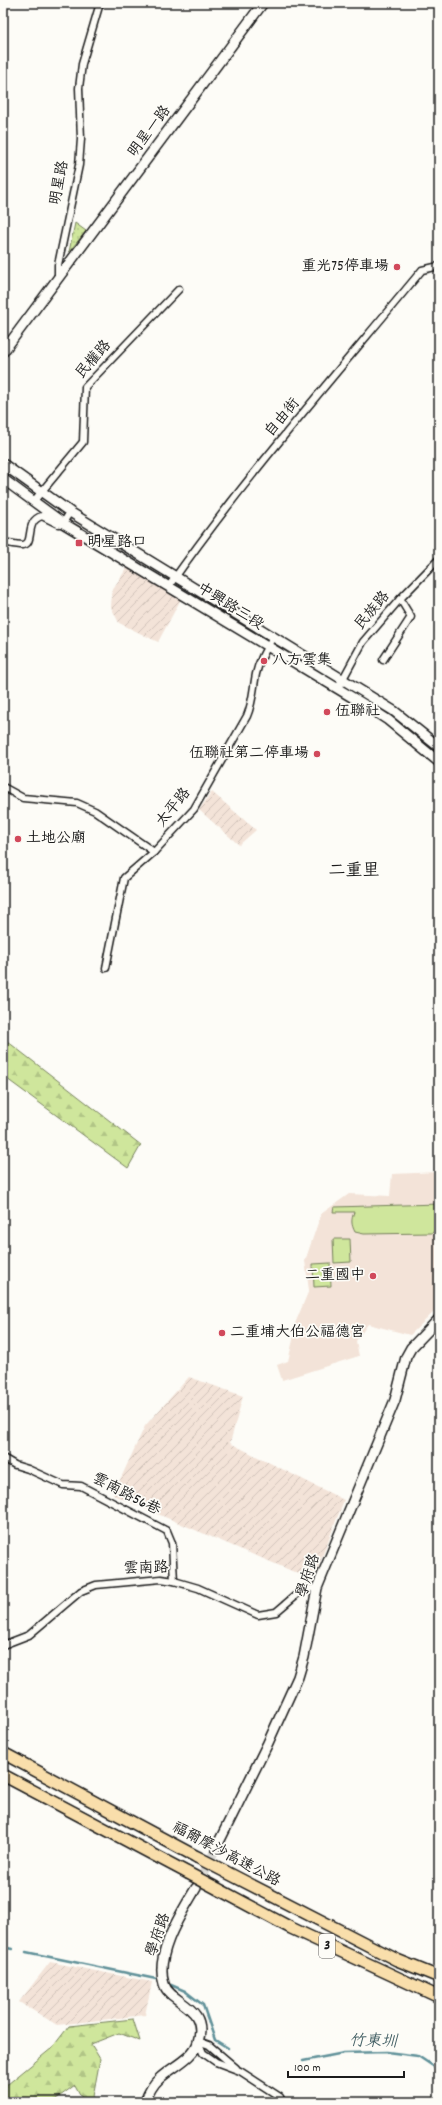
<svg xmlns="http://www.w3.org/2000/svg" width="442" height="2105" font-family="Dekko,'LXGW WenKai TC',sans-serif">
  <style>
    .built { fill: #f3e3d8 }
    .industrial { fill: url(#industrial-furrows) }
    .forest { fill: url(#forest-firs); stroke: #76815c }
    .park { fill: url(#park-dots); stroke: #76815c }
    .pitch { fill: #cfe69c; stroke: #76815c }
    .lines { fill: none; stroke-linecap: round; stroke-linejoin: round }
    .stream { stroke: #619199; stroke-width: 2.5 }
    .secondary-tunnel { stroke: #dbdad6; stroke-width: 9; stroke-dasharray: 9 4.5; stroke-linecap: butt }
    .street-casing { stroke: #1c1c1c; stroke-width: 9 }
    .secondary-casing { stroke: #1c1c1c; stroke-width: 12 }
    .highway-casing { stroke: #1c1c1c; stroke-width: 14 }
    .street { stroke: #fdfcf7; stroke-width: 6 }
    .secondary { stroke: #fdfcf7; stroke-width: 9 }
    .highway { stroke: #f9deab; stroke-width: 11 }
    .highway-bridge-casing { stroke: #1c1c1c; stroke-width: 14; stroke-linecap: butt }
    .highway-bridge { stroke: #f9deab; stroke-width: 11 }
    .poi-dot { fill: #d1495b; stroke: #fdfcf7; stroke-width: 1.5 }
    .labels { text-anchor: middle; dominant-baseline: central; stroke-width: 3.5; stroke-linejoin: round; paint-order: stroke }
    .shield { fill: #fdfcf7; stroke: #605f5e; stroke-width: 1 }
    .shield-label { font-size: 14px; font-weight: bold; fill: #1c1c1c }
    .street-label { font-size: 15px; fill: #1c1c1c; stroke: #fdfcf7 }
    .poi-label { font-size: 15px; fill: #1c1c1c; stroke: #fdfcf7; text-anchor: start }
    .water-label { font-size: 16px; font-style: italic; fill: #446065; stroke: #fdfcf7 }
    .quarter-label { font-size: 17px; fill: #1c1c1c; stroke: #fdfcf7 }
  </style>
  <defs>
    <pattern id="industrial-furrows" width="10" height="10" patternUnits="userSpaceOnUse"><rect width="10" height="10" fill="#f3e3d8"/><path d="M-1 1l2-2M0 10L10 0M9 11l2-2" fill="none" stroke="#d0c2b9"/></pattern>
    <pattern id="forest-firs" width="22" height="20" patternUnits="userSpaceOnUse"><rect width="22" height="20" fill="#cfe69c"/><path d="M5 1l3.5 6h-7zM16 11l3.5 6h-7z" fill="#b1c586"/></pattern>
    <pattern id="park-dots" width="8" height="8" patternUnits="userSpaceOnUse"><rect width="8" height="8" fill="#cfe69c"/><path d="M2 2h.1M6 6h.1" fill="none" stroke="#b1c586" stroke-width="1.8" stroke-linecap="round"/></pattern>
  </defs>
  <rect width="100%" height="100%" fill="#fdfcf7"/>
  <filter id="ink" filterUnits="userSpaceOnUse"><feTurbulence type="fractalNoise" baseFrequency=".025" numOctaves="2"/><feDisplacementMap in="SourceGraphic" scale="8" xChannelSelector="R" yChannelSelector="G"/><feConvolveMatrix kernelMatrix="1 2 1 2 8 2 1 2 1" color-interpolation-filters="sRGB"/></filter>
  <g filter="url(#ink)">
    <polygon class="built" points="439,1172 439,1306 435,1311 410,1335 368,1324 356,1341 359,1356 282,1380 277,1365 288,1361 293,1340 294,1326 309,1290 305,1261 321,1214 349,1194 390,1196 392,1174"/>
    <g class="industrial">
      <polygon points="127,568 181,599 158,642 119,623 111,607 112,590"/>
      <polygon points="212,792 256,830 239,845 199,810"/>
      <polygon points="189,1377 243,1396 230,1443 344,1500 313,1580 113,1495 145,1426"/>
      <polygon points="50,1962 152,1982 145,2015 57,2025 19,2002"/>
    </g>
    <g class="forest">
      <polygon points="3,1038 141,1145 128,1168 3,1076"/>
      <polygon points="133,2019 140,2041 119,2033 91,2044 100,2059 92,2102 84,2102 75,2085 52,2102 3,2102 3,2084 8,2084 52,2048 69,2026"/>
    </g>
    <polygon class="park" points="75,223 86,231 69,252"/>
    <g class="pitch">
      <path d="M439 1204V1226L432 1233 364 1234 355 1232C351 1224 351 1220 354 1212H333L334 1207Z"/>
      <polygon points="333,1239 350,1239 351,1262 334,1263"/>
      <polygon points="330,1263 331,1286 314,1287 313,1264"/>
    </g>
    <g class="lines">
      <g class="stream">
        <polyline points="3,1947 12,1949"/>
        <polyline points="26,1952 156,1979"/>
        <polyline points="171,1985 185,1991 203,2005 215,2040 228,2048"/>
        <polyline points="303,2061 344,2053 387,2052 418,2056 439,2070"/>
      </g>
      <polyline class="secondary-tunnel" points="198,1885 216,1848"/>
      <g class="street-casing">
        <g id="street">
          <polyline points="58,277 58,265 79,165 81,139 79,88 82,64 100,3"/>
          <polyline points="33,502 83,442 85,387 179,289"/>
          <path d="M3 542C9 543 16 545 23 545 35 544 24 521 42 516L58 524 63 523 70 512"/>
          <path d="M169 586C246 476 336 374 422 270L439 266"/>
          <polyline points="383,660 411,617 400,599"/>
          <polyline points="338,688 363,642 400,599 439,559"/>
          <polyline points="3,787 23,798 77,803 95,811 154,852"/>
          <path d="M106 968 124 878 154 852 194 809 247 716C253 702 253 689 256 674 259 660 266 649 273 637"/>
          <polyline points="3,1458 15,1465 28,1469 63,1485 81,1486 167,1531 172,1543 174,1581"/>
          <polyline points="3,1645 29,1635 81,1591 96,1585 161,1579 174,1581 198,1588 258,1615 276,1612 303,1589 317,1588"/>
          <polyline points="198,2041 203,2053 216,2062 240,2071 280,2097 282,2102"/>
          <polyline points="198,2041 209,2045 236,2068"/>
        </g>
      </g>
      <g class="secondary-casing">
        <g id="secondary">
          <polyline points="3,352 263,3"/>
          <polyline points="3,464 70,512 394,711 439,747"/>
          <polyline points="3,479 63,523 365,705 388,720 439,762"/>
          <polyline points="216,1848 267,1745 298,1677 304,1657 317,1588 395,1400 406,1357 411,1348 439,1319"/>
          <path d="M145 2102C148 2094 152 2085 159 2079 170 2068 194 2058 198 2042 209 2005 170 2004 164 1984 154 1954 182 1912 196 1888"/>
        </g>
      </g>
      <g class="highway-casing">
        <g id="highway">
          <polyline points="3,1753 197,1857"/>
          <polyline points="3,1775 188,1873"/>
          <polyline points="226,1872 397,1960 439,1977"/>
          <polyline points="218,1889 291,1928 439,1997"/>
        </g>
      </g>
      <use href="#street" class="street"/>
      <use href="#secondary" class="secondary"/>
      <use href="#highway" class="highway"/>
      <g class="highway-bridge-casing">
        <g id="highway-bridge">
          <polyline points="197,1857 226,1872"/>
          <polyline points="188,1873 218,1889"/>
        </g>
      </g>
      <use href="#highway-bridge" class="highway-bridge"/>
    </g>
  </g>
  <g class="poi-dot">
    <circle cx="397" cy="267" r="4"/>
    <rect x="75" y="539" width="8" height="8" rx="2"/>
    <circle cx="264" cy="661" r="4"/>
    <circle cx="327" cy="712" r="4"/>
    <circle cx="317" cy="754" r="4"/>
    <circle cx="18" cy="839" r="4"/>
    <circle cx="373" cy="1276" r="4"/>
    <circle cx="222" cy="1333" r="4"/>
  </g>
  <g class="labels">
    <rect class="shield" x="319" y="1934" width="16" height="24" rx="3"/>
    <g class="shield-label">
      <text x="327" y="1946">3</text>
    </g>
    <g class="street-label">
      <text transform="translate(150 132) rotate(-53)">明星一路</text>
      <text transform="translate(60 183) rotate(-79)">明星路</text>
      <text transform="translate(94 360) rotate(-49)">民權路</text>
      <text transform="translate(283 418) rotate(-50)">自由街</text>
      <text transform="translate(230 607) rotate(32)">中興路三段</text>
      <text transform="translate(373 611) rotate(-50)">民族路</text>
      <text transform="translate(174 808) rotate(-51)">太平路</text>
      <text transform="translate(126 1495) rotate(27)">雲南路56巷</text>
      <text transform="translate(146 1569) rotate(-1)">雲南路</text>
      <text transform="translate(309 1576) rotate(-72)">學府路</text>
      <text transform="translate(226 1855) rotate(28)">福爾摩沙高速公路</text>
      <text transform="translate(159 1935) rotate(-71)">學府路</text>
    </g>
    <g class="poi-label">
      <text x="389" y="267" text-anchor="end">重光75停車場</text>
      <text x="87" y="543">明星路口</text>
      <text x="272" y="661">八方雲集</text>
      <text x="335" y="712">伍聯社</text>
      <text x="309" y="754" text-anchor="end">伍聯社第二停車場</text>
      <text x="26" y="839">土地公廟</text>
      <text x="365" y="1276" text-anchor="end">二重國中</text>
      <text x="230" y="1333">二重埔大伯公福德宮</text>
    </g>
    <g class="water-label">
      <text transform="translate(373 2042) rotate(1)">竹東圳</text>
    </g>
    <g class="quarter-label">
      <text x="354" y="872">二重里</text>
    </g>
  </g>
  <rect width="442" height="2105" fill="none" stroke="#fdfcf7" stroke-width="16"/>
  <rect x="8" y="8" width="426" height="2089" fill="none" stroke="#1c1c1c" stroke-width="1.5" filter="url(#ink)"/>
  <path d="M288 2071v6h116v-6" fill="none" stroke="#1c1c1c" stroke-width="2"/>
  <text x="294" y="2071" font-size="12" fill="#1c1c1c" stroke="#fdfcf7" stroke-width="3" paint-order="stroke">100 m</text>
</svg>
